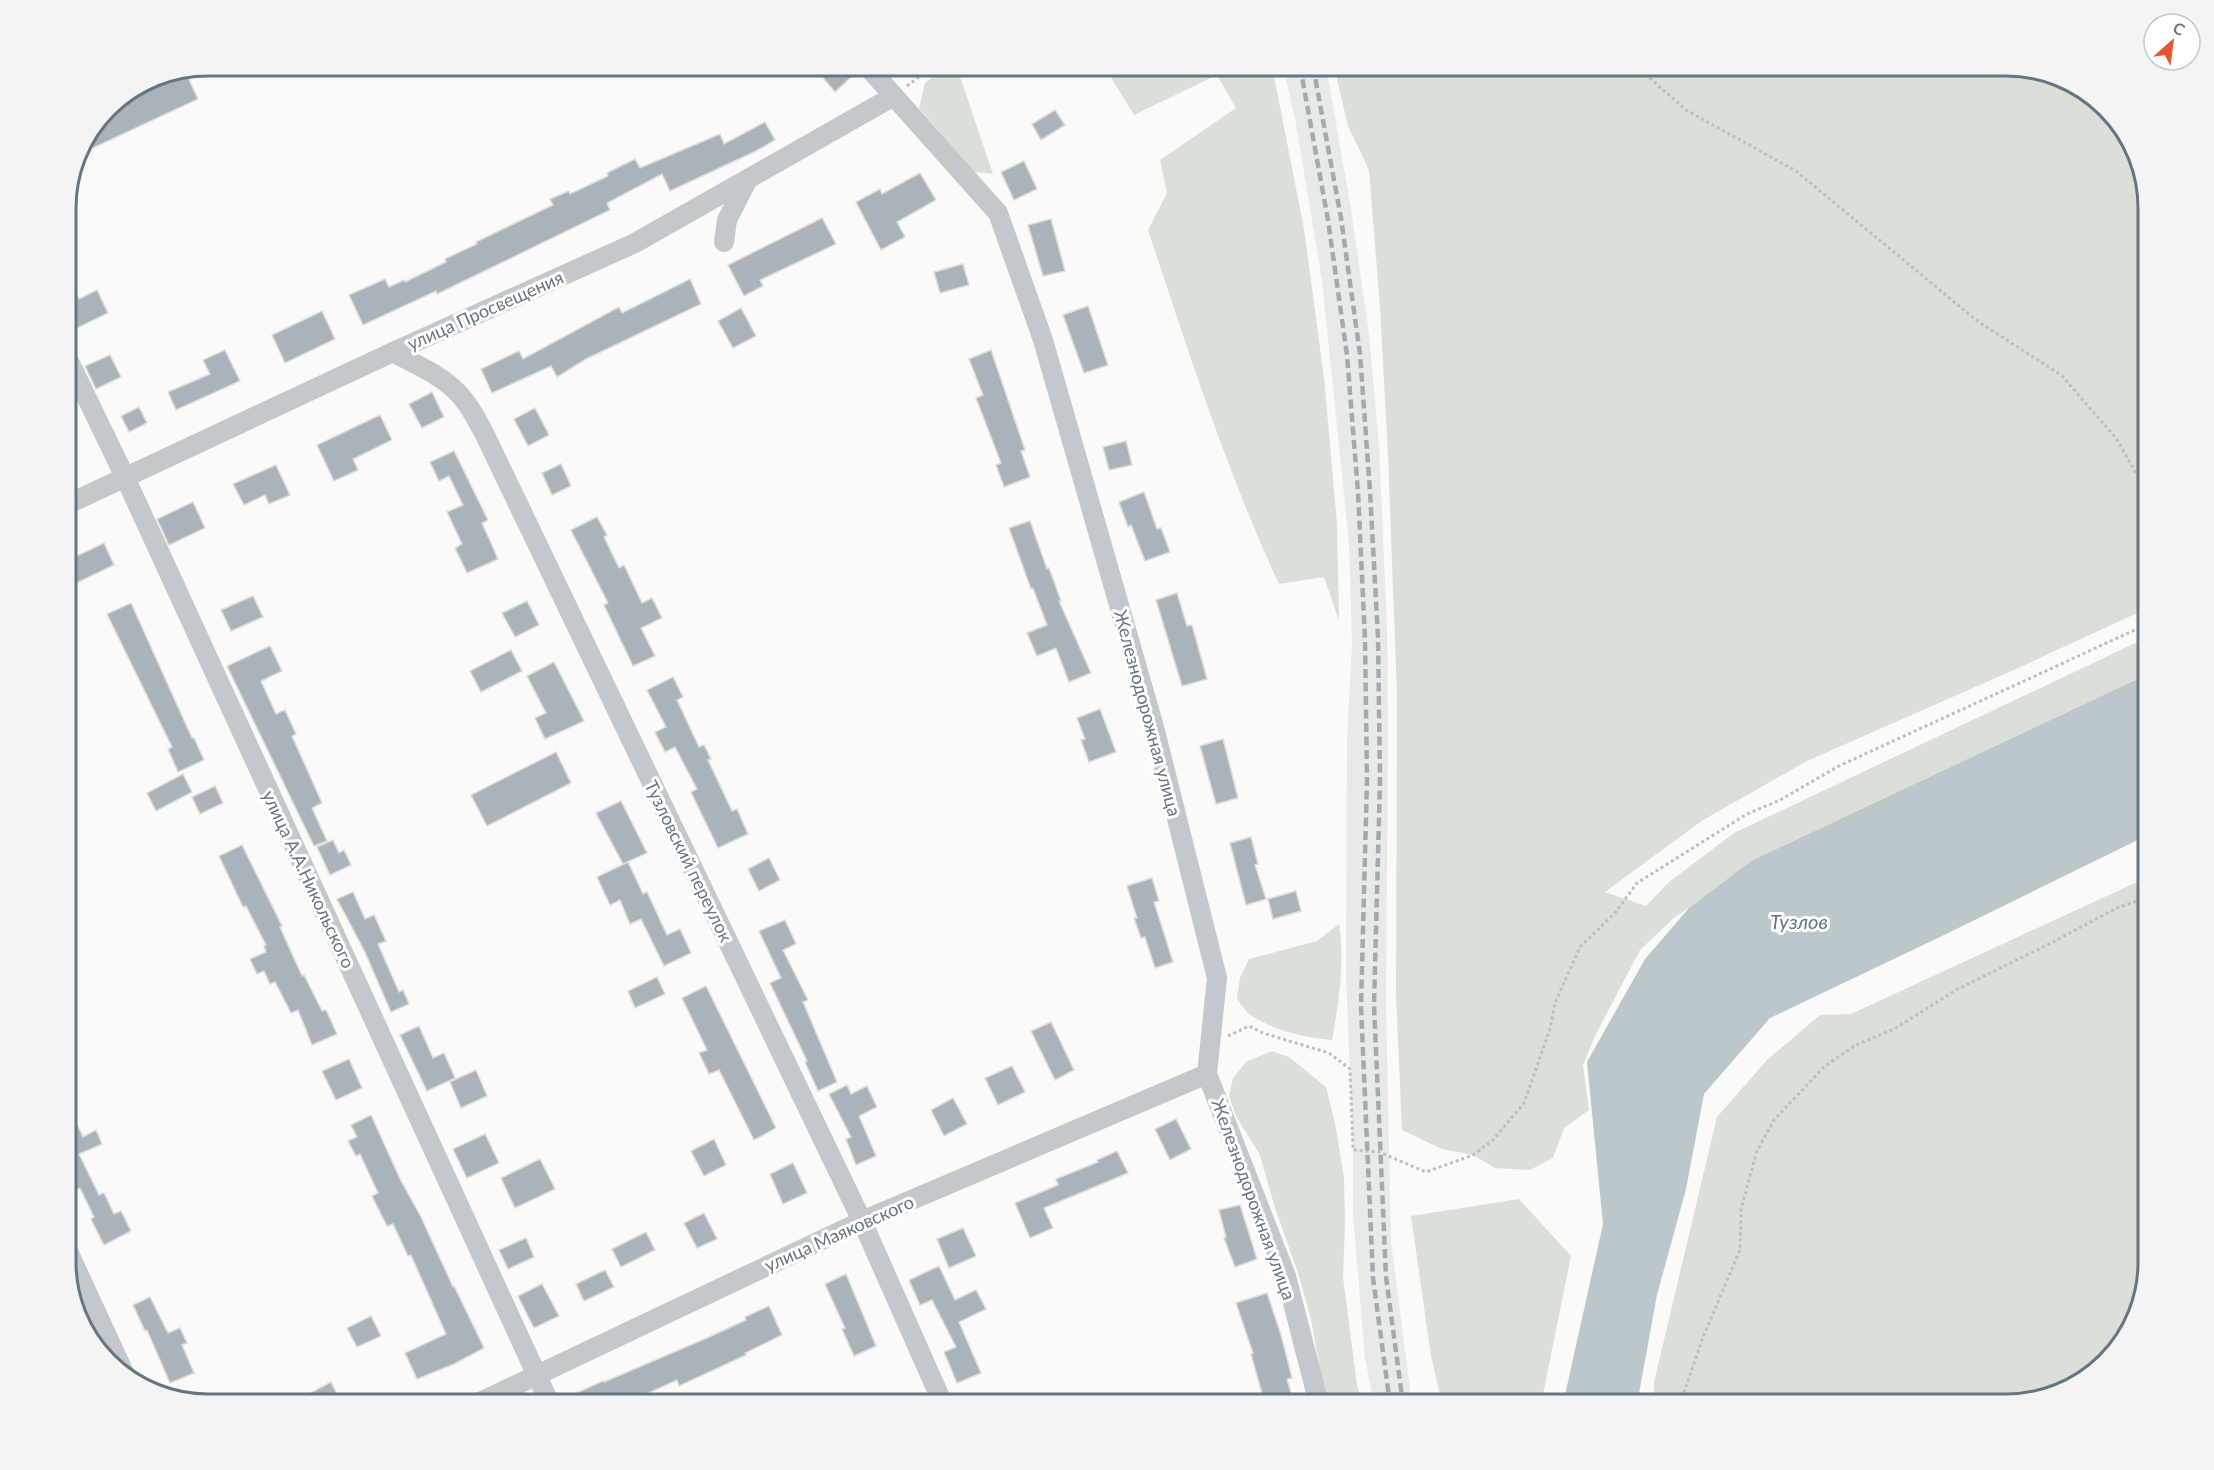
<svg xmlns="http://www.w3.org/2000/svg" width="2214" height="1470" font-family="Lato,sans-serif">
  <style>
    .built { fill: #e8e9e9 }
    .green { fill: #dadfd7 }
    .water { fill: #bbc7cb }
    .building { fill: #aab3b9; stroke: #dcdcda; stroke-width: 1.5 }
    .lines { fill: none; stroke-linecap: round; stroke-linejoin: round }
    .path { stroke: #bbbfc2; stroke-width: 3; stroke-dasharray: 3 3; stroke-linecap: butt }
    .minor { stroke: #c3c8cc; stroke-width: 20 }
    .rail { stroke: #a2aab0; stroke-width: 4.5; stroke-dasharray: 9 4.5; stroke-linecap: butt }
    .labels { text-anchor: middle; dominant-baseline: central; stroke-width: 6; stroke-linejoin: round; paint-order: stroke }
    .street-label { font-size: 18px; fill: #657683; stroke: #fff }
    .water-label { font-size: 20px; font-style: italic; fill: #60757c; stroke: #fff }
    .rim { fill: none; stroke: #657683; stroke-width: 3 }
  </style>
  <rect width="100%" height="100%" fill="#fafaf8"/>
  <polygon class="built" points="1283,66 1326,66 1351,209 1369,334 1379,446 1387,627 1388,733 1386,1006 1391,1242 1412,1404 1374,1404 1365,1358 1353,1214 1353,1150 1346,974 1347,739 1352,644 1349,543 1322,280 1295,118"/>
  <g class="green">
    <polygon points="947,66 959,66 957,68 993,174 974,172 919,108 925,83"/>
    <path d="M1104 66H1272L1304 229 1324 378 1337 524 1339 621 1324 577 1279 584C1226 470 1188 350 1148 230L1167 193 1160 160 1236 108 1217 75 1134 115Z"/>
    <polygon points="1334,66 2006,66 2085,90 2129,137 2148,208 2148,608 2016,669 1807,761 1703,820 1605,892 1646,906 1669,882 1734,833 2148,637 2148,674 1751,861 1689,908 1675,917 1640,950 1595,1036 1583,1065 1589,1110 1564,1128 1553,1158 1530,1170 1495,1168 1473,1155 1442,1149 1402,1130 1396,994 1397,695 1388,455 1380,307 1369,170 1348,126"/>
    <polygon points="2148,877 2148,1262 2124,1341 2077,1385 2006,1404 1654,1404 1654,1382 1717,1117 1767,1060 1820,1015 1851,1014"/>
    <path d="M1339 924C1345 963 1339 1001 1332 1040 1306 1038 1270 1030 1248 1013 1244 1009 1240 1003 1237 998L1240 978 1249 959 1317 941Z"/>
    <polygon points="1272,1051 1289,1057 1326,1087 1335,1123 1344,1178 1345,1221 1343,1277 1357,1385 1362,1404 1330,1404 1321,1374 1311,1319 1298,1273 1275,1208 1260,1155 1236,1116 1229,1096 1233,1078 1246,1062"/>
    <polygon points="1519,1199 1571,1256 1541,1404 1442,1404 1431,1356 1411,1216"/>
  </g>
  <polygon class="water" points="2148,674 2148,835 1942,936 1770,1018 1704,1094 1686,1189 1657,1295 1637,1404 1563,1404 1603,1224 1587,1062 1645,959 1689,908 1751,861"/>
  <g class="building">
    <polygon points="813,66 844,66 852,76 835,92"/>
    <polygon points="185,71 198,99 93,148 88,137 108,107 154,77"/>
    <polygon points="1055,110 1065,125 1041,140 1032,124"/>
    <polygon points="765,122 775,140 756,151 670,191 662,174 607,203 610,210 437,294 436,291 363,325 349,295 385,279 389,287 404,280 405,282 446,262 445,259 477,244 476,242 553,205 550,199 569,191 570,194 608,176 607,173 635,159 640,168 720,134 724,144"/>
    <polygon points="1024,161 1037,189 1014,200 1001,172"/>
    <polygon points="920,173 936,200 897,222 905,237 881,250 856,202 880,189 882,194"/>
    <polygon points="822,218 836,244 760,280 763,286 744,296 728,265"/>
    <polygon points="1051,219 1065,271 1043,276 1028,225"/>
    <polygon points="963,264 969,285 940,293 934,272"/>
    <polygon points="66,270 79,299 97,290 108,313 73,330 66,316"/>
    <polygon points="690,279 701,304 586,359 557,377 551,366 492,393 481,369 519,351 523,359 619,307 622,313"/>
    <polygon points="1088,306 1108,365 1084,373 1063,315"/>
    <polygon points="741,308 756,336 733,348 718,321"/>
    <polygon points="322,311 335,339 285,363 272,335"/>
    <polygon points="225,350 240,381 176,410 168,392 210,374 203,360"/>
    <polygon points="991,350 1025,450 1021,451 1030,477 1004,487 996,465 1001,463 976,398 983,395 969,359"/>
    <polygon points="110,355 121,377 96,389 85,366"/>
    <polygon points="432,392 444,417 422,428 409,404"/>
    <polygon points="139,407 147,423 129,432 121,416"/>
    <polygon points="535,408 549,435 528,446 514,419"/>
    <polygon points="380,415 392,440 353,459 358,470 334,481 317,445"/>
    <polygon points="1126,441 1132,465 1109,470 1103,447"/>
    <polygon points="454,451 488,520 482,523 498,559 467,573 455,548 462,544 447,512 463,505 449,476 439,481 430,462"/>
    <polygon points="561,464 571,486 552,495 542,473"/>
    <polygon points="276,465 290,495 269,504 265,495 244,505 233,484"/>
    <polygon points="1144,492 1157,529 1161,528 1170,552 1145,561 1131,525 1128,527 1119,502"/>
    <polygon points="193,502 205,528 169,545 157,519"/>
    <polygon points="597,517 607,535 604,537 619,568 624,565 642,603 652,598 662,618 641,628 655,656 633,666 604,605 608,603 571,530"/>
    <polygon points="1030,521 1047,569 1049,568 1061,601 1059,601 1091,673 1069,682 1056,648 1037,656 1027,633 1047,625 1033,588 1031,589 1009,528"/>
    <polygon points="104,543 114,565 66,588 66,561"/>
    <polygon points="1177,593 1187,626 1192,625 1207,679 1182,686 1156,600"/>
    <polygon points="253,596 263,617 231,631 221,610"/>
    <polygon points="527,601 539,625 515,637 502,613"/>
    <polygon points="131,603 192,738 194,738 204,760 178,772 168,749 172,747 107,614"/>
    <polygon points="270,646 282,671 261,681 276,714 285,710 296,734 292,736 322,803 312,808 327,841 314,846 227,666"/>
    <polygon points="511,650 522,671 481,692 470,671"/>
    <polygon points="554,662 584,721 545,739 535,718 546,713 527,676"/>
    <polygon points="673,677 683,697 677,700 699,747 704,745 711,759 708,760 732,811 737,809 748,834 718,848 691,792 697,789 675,747 665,752 655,732 666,727 647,690"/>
    <polygon points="1100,709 1116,752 1089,762 1081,740 1085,739 1077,718"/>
    <polygon points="1223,739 1238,798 1216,804 1200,746"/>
    <polygon points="556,752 571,783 487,826 471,795"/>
    <polygon points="183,774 192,792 156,811 147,793"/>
    <polygon points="215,786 223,803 200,814 192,797"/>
    <polygon points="621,801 647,853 623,864 596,813"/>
    <polygon points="1251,837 1258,864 1255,865 1266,899 1246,905 1230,843"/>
    <polygon points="333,840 339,853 344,850 351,865 330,875 317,847"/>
    <polygon points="242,845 282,926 280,927 302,976 304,975 322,1011 326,1010 337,1034 312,1045 298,1010 291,1013 275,982 270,984 264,971 257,974 250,959 266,952 264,946 266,945 246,906 243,907 219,856"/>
    <polygon points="769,858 780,880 759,891 748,869"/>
    <polygon points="628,862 643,894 647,892 667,935 680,929 691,953 664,966 641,919 630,924 620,900 610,905 597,877"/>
    <polygon points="1152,878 1159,901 1154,902 1173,962 1155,968 1145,937 1141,938 1134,918 1137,918 1127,886"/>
    <polygon points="1296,891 1301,911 1273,919 1268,899"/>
    <polygon points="353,892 365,919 374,915 386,941 378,944 399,992 403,990 409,1004 391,1012 364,950 337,899"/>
    <polygon points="785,920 796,944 783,950 808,1000 803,1002 837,1082 818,1091 805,1062 807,1061 770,983 781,978 759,931"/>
    <polygon points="657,977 665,994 635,1008 628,991"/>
    <polygon points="706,986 776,1128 754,1140 719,1070 709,1074 699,1053 707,1050 682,998"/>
    <polygon points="1051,1022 1074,1070 1055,1080 1031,1031"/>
    <polygon points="419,1026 433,1058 444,1053 455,1078 427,1091 400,1035"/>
    <polygon points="349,1059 362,1088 336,1100 322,1071"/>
    <polygon points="1012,1066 1025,1092 998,1105 985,1078"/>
    <polygon points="476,1070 487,1096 461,1108 450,1082"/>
    <polygon points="847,1085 851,1094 867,1086 877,1107 859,1116 876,1156 856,1165 846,1139 851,1137 829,1094"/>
    <polygon points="953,1098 967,1124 944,1136 931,1110"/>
    <polygon points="66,1101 83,1137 96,1130 102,1144 79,1154 99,1195 104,1193 114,1214 121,1211 131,1231 104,1245 91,1219 94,1217 80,1188 74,1191 66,1175"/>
    <polygon points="371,1115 401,1181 421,1217 453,1287 454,1286 484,1348 454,1364 417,1379 405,1353 446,1334 411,1255 408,1256 393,1224 387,1226 372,1196 378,1193 360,1154 356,1156 348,1141 357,1137 351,1125"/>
    <polygon points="1176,1119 1191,1149 1170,1160 1155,1129"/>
    <polygon points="485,1134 499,1163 467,1178 453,1149"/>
    <polygon points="714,1139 726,1165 704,1176 691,1151"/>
    <polygon points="1117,1151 1128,1173 1044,1208 1053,1228 1030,1238 1015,1203 1058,1185 1056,1179 1098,1162 1097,1160"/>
    <polygon points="540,1159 555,1189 515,1208 501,1178"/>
    <polygon points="793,1163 807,1193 783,1204 770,1174"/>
    <polygon points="1240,1205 1257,1259 1235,1267 1224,1238 1226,1237 1219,1210"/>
    <polygon points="704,1213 717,1239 697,1248 684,1223"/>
    <polygon points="963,1228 976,1256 949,1268 937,1239"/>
    <polygon points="646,1232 655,1250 621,1267 612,1249"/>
    <polygon points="526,1238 534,1257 508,1269 499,1250"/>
    <polygon points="939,1266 955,1300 976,1290 986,1309 959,1322 981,1373 957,1383 944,1352 956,1347 932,1300 920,1305 909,1280"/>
    <polygon points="605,1270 614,1287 584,1301 576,1284"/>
    <polygon points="846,1274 876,1346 854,1356 842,1329 845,1328 825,1284"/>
    <polygon points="542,1284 559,1316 534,1328 518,1296"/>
    <polygon points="1267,1293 1281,1335 1292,1378 1287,1379 1294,1404 1265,1404 1251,1354 1253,1353 1236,1303"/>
    <polygon points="150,1297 168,1333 180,1328 187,1343 182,1345 194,1373 170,1383 147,1330 145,1331 133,1305"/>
    <polygon points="769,1306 782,1335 745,1353 746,1355 679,1386 677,1380 624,1404 562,1404 561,1400 603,1381 604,1382 707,1338 746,1320 745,1317"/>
    <polygon points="371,1316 381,1336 357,1347 347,1328"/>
    <polygon points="331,1382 342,1404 290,1404"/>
  </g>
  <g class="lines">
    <g class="path">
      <polyline points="1636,66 1686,110 1796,171 1976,320 2061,375 2116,438 2148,494"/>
      <polyline points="907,86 933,66"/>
      <polyline points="1228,1036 1249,1026 1263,1033 1329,1053 1350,1069 1353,1150 1379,1152 1426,1172 1473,1155 1493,1140 1524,1103 1550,1029 1555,1003 1580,947 1615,913 1637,883 1747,814 1780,800 1839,766 2148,624"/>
      <polyline points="1680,1404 1703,1337 1740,1250 1741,1209 1757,1151 1774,1120 1824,1067 1854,1046 1896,1028 1956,990 2049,944 2117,908 2148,897"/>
    </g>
    <g class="minor">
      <polyline points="867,66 998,213 1043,340 1154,727 1217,978 1207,1074 1286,1276 1319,1404"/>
      <polyline points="724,242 727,220 748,179"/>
      <path d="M393 352C414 364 440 374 457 392 469 404 477 420 485 435L862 1221 943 1404"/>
      <polyline points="66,355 125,477 550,1404"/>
      <polyline points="66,505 393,352 635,243 894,96"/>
      <polyline points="66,1247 126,1377"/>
      <polyline points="476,1404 862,1221 1207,1074"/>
    </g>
    <g class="rail">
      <polyline points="1300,66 1328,220 1347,355 1358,492 1365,639 1367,780 1361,1006 1373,1278 1390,1404"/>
      <polyline points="1313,66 1341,218 1360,354 1370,491 1378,638 1380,780 1374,1005 1386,1277 1403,1404"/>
    </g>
  </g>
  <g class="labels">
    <g class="street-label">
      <text transform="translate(485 310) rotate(-24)">улица Просвещения</text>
      <text transform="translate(1148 713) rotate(75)">Железнодорожная улица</text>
      <text transform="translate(689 861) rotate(64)">Тузловский переулок</text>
      <text transform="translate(309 879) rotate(65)">улица А.А.Никольского</text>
      <text transform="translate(1254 1199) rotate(70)">Железнодорожная улица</text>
      <text transform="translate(839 1233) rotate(-24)">улица Маяковского</text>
    </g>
    <g class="water-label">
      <text x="1799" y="921">Тузлов</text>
    </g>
  </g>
  <path d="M0 0H2214V1470H0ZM208 76H2006A132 132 0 0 1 2138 208V1262A132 132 0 0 1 2006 1394H208A132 132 0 0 1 76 1262V208A132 132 0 0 1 208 76Z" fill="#f3f4f5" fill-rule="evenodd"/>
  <path class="rim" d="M208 76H2006A132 132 0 0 1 2138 208V1262A132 132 0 0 1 2006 1394H208A132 132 0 0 1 76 1262V208A132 132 0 0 1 208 76Z"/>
  <g transform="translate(2172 42) rotate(28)"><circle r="28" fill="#ffffff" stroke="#c1c8cd" stroke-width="1.5"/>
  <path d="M0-4.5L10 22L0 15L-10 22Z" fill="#e4572e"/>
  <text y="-9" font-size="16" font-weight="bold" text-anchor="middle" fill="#657683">С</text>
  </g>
</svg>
